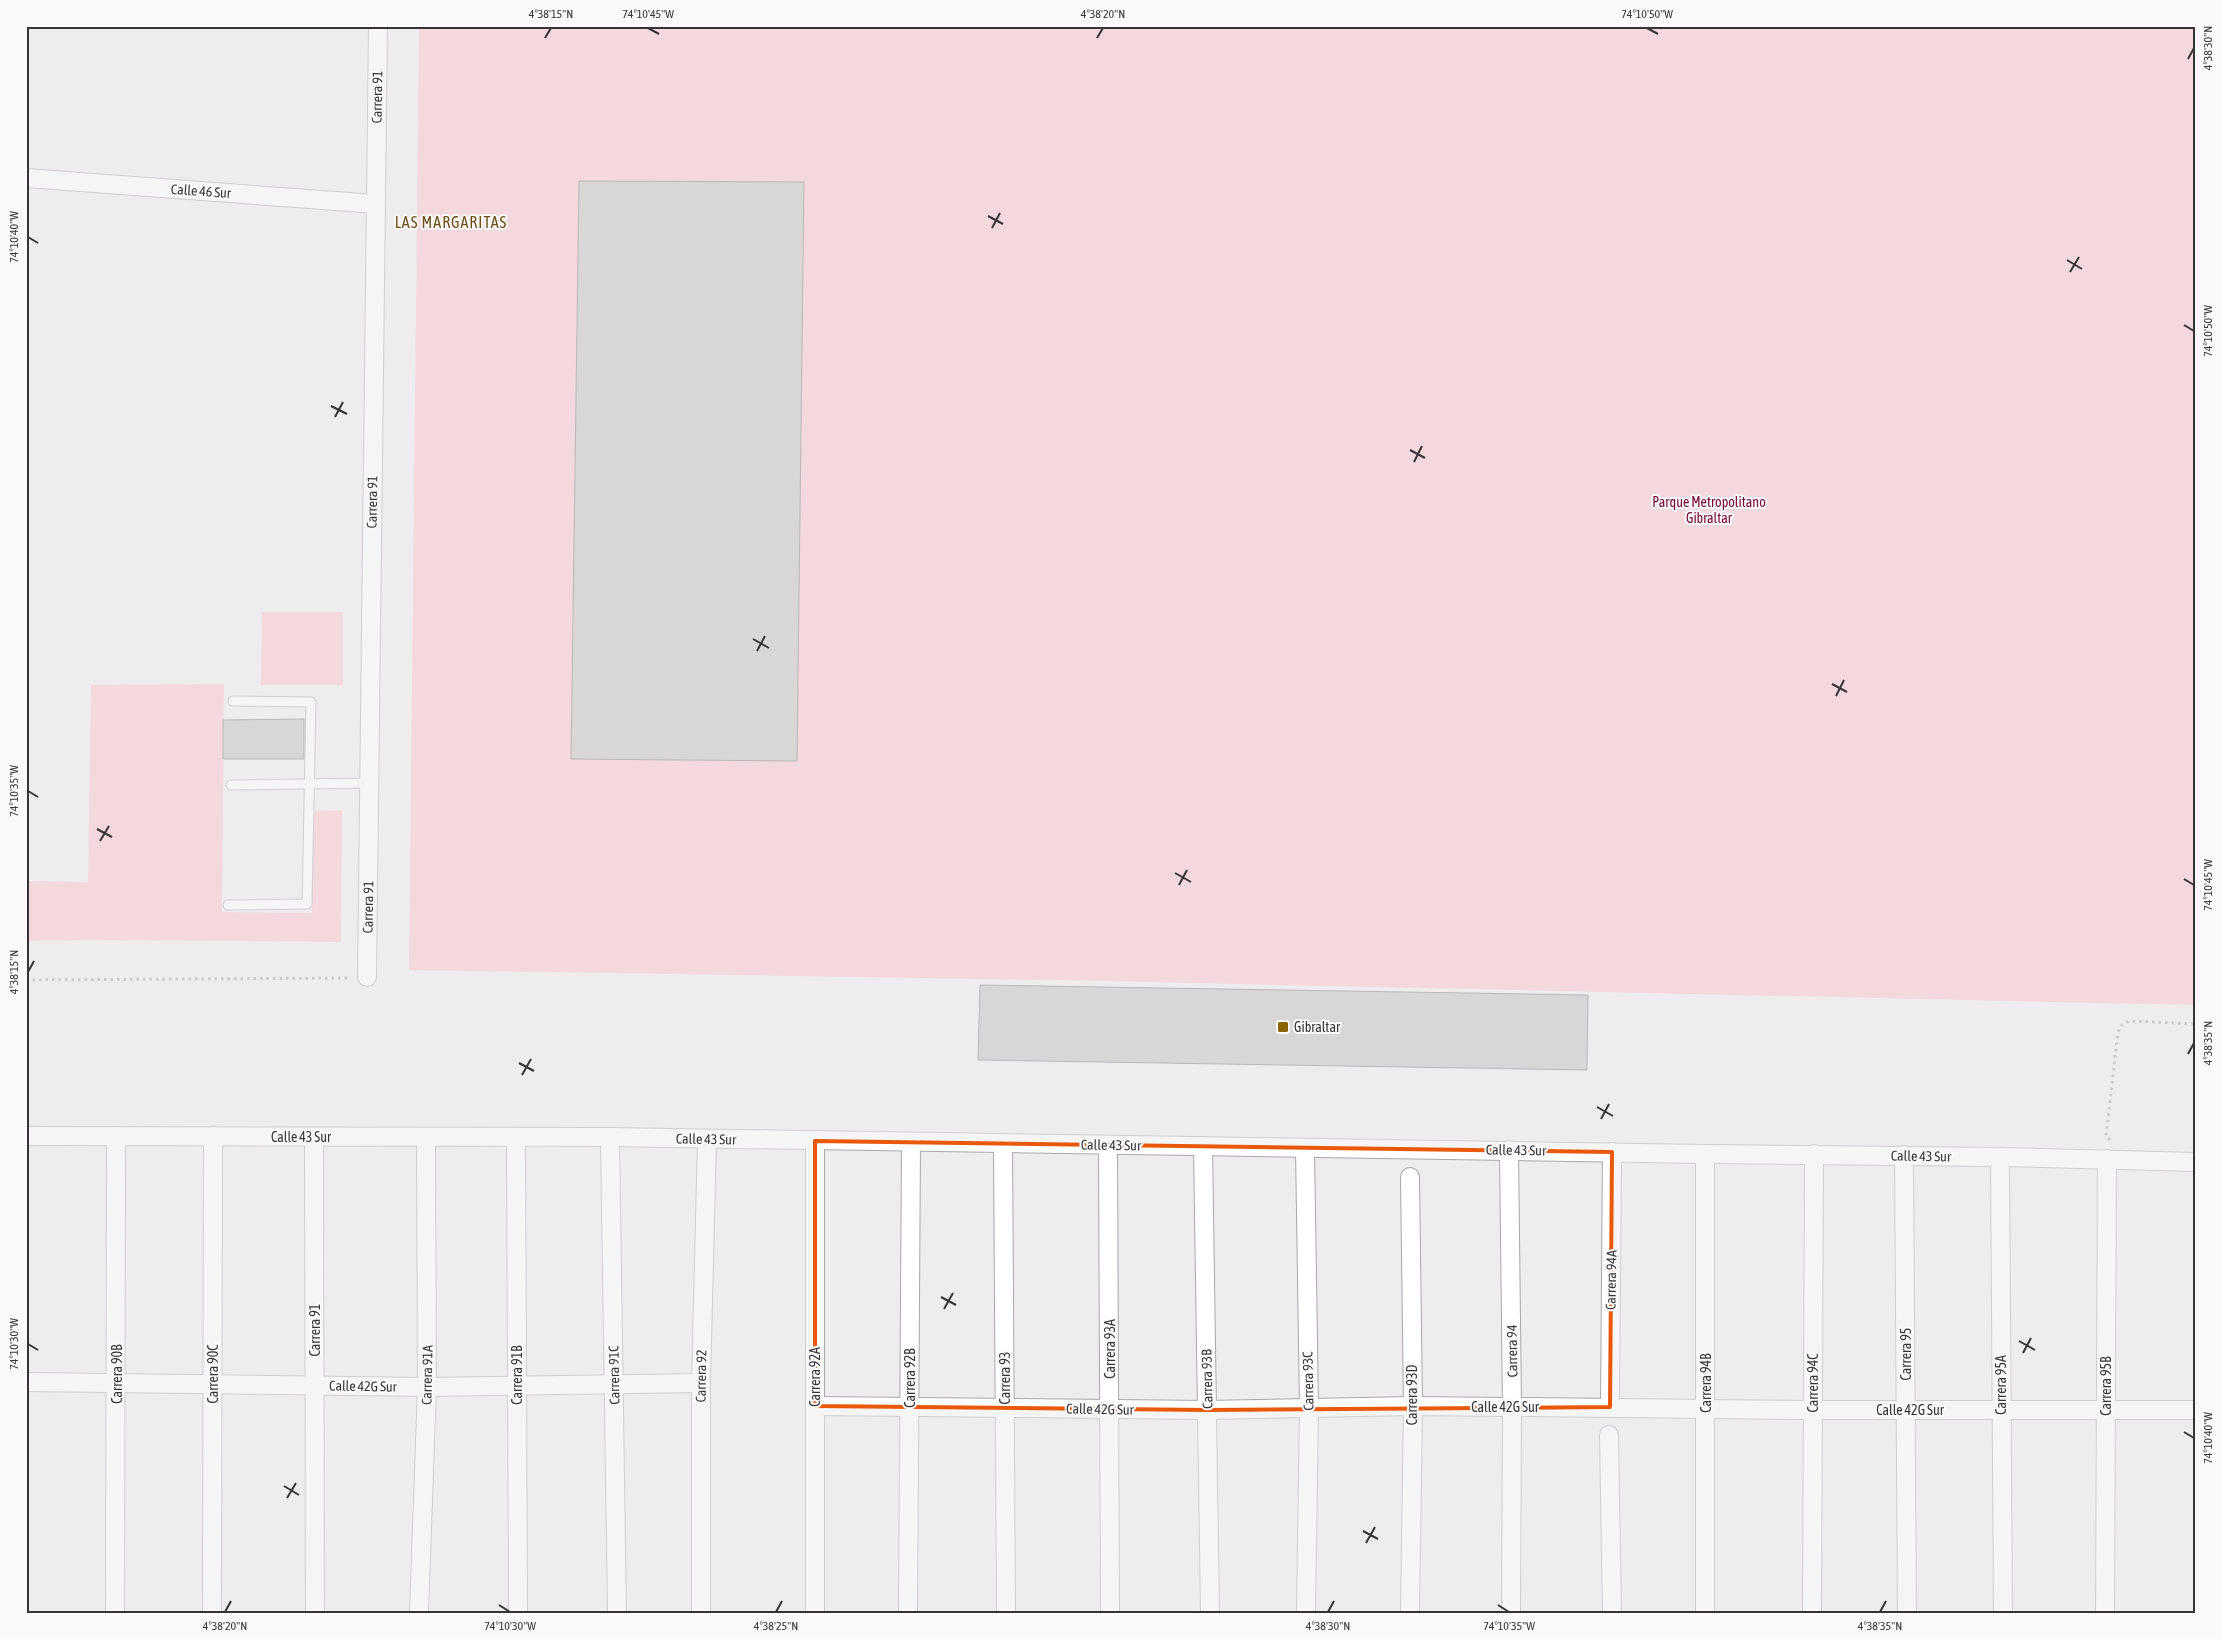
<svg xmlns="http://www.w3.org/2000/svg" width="2222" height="1639" font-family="'Asap Condensed',sans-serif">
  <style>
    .green { fill: #f9bfc8 }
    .building { fill: #bebbbd; stroke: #797577 }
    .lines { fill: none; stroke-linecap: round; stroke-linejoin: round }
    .lane-casing { stroke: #a9a7aa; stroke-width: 11 }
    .street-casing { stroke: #a9a7aa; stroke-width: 20 }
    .path { stroke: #a2a0a3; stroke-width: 3; stroke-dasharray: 2.5 4; stroke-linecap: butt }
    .lane { stroke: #fff; stroke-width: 9 }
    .street { stroke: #fff; stroke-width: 18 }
    .marked { fill: none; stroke: #e8590c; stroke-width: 4; stroke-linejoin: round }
    .ticks { fill: none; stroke: #353436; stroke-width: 2 }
    .poi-dot { fill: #896402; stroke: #fbf9fc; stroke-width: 2 }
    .labels { text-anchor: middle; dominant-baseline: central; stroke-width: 4; stroke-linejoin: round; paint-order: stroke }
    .street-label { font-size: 14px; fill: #353436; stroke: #fbf9fc }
    .park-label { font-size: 14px; fill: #760531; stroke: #fbf9fc }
    .poi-label { font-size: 14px; fill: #353436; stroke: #fbf9fc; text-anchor: start }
    .quarter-label { font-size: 16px; letter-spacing: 1px; fill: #6b5018; stroke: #fbf9fc }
    .neatline { fill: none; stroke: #353436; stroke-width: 2 }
    .ticks-label { font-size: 12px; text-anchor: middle; fill: #353436 }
  </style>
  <rect width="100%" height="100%" fill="#eeecef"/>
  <g class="green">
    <polygon points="419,26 2196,26 2196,1005 1053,980 409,970"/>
    <polygon points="262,612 343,612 343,685 261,685"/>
    <polygon points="224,684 222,912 312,913 313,811 342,810 341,942 87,940 26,941 26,881 88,882 91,685"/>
  </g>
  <g class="building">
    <polygon points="579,181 804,182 797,761 571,759"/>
    <polygon points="304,719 304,759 223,759 223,720"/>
    <polygon points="980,985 1588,995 1587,1070 978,1060"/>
  </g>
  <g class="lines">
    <g class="lane-casing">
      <g id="lane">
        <polyline points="231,785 369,783"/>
        <polyline points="228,905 307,904 311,702 233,701"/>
      </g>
    </g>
    <g class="street-casing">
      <g id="street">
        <polyline points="26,178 376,204"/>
        <polyline points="367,977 378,26"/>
        <polyline points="26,1136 610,1137 1705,1154 2000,1157 2196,1162"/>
        <polyline points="314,1137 315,1613"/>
        <polyline points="516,1137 518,1613"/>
        <polyline points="610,1137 617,1613"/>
        <polyline points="1003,1144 1006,1613"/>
        <polyline points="1108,1145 1110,1613"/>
        <polyline points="1203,1146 1210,1613"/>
        <polyline points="1305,1148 1309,1408 1306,1613"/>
        <polyline points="1509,1150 1512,1407 1511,1613"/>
        <polyline points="1705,1154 1705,1613"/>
        <polyline points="1904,1155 1907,1613"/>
        <polyline points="2000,1157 2003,1613"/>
        <polyline points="1410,1177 1413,1406 1410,1613"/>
        <polyline points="26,1382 427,1387 701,1383"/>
        <polyline points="815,1406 1207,1410 1413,1406 1813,1410 2196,1410"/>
        <polyline points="1610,1407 1612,1152"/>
        <polyline points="1609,1435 1612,1613"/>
        <polyline points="115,1613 116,1136"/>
        <polyline points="212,1613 213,1136"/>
        <polyline points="419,1613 427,1387 426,1137"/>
        <polyline points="701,1613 701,1383 707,1139"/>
        <polyline points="815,1613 815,1141"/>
        <polyline points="908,1613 911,1142"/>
        <polyline points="1812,1613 1814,1154"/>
        <polyline points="2105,1613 2107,1159"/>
      </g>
    </g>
    <g class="path">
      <polyline points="26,980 348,978"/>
      <polyline points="2110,1140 2106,1136 2118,1032 2122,1025 2129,1021 2196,1024"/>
    </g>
    <use href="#lane" class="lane"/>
    <use href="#street" class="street"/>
  </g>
  <path d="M0 0H2222V1639H0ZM815 1141 1612 1152 1610 1407 1207 1410 815 1406Z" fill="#eeecef" fill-opacity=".55" fill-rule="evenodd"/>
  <path class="marked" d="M815 1141 1612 1152 1610 1407 1207 1410 815 1406Z"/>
  <path class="ticks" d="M648 28 659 34M1647 28 1658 34M545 38 551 28M1097 38 1103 28M2188 59 2194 48M988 216 1003 224M992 228 1000 213M28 237 38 243M2067 260 2082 269M2070 272 2079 257M2184 325 2194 331M331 406 347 414M335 417 343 402M1410 450 1425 458M1414 462 1422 446M753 639 769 648M757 651 765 636M1832 684 1847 692M1836 696 1844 680M28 791 38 797M97 829 112 837M100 841 109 826M1175 873 1191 882M2184 879 2194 885M1179 885 1187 870M28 972 34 961M2188 1054 2194 1043M519 1063 534 1071M522 1075 531 1059M1597 1107 1613 1116M1601 1119 1609 1104M941 1297 956 1305M944 1309 953 1293M2019 1341 2035 1350M28 1344 38 1350M2023 1353 2031 1338M2184 1432 2194 1438M284 1486 299 1495M287 1498 296 1483M1363 1531 1378 1539M1366 1543 1375 1527M499 1605 510 1612M1498 1605 1509 1612M225 1612 231 1601M776 1612 782 1601M1328 1612 1334 1601M1880 1612 1886 1601"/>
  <rect class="poi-dot" x="1277" y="1021" width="12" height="12" rx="2.5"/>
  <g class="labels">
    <g class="street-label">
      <text transform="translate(377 97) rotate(-89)">Carrera 91</text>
      <text transform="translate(201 191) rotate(4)">Calle 46 Sur</text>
      <text transform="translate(372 502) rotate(-89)">Carrera 91</text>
      <text transform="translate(368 907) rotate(-89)">Carrera 91</text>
      <text x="301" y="1137">Calle 43 Sur</text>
      <text transform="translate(706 1139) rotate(1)">Calle 43 Sur</text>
      <text transform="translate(1111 1145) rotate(1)">Calle 43 Sur</text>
      <text transform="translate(1516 1150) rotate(1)">Calle 43 Sur</text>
      <text transform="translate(1921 1156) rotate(1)">Calle 43 Sur</text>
      <text transform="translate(1611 1280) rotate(-89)">Carrera 94A</text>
      <text transform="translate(315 1330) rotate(-90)">Carrera 91</text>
      <text transform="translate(1110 1349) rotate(-90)">Carrera 93A</text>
      <text transform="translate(1512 1351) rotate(-91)">Carrera 94</text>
      <text transform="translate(1906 1354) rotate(-90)">Carrera 95</text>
      <text transform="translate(117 1374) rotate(-90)">Carrera 90B</text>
      <text transform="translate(213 1374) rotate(-90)">Carrera 90C</text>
      <text transform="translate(427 1375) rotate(-89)">Carrera 91A</text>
      <text transform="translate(517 1375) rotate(-90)">Carrera 91B</text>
      <text transform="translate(614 1375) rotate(-91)">Carrera 91C</text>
      <text transform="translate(701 1376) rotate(-89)">Carrera 92</text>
      <text transform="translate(815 1377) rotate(-90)">Carrera 92A</text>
      <text transform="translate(910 1378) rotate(-90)">Carrera 92B</text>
      <text transform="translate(1005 1378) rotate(-90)">Carrera 93</text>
      <text transform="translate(1207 1379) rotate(-91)">Carrera 93B</text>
      <text transform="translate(1308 1381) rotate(-91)">Carrera 93C</text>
      <text transform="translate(1706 1383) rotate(-90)">Carrera 94B</text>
      <text transform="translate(1813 1383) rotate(-90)">Carrera 94C</text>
      <text transform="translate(2001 1385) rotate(-90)">Carrera 95A</text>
      <text transform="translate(363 1386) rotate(1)">Calle 42G Sur</text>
      <text transform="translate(2106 1386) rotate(-90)">Carrera 95B</text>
      <text transform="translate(1412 1395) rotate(-90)">Carrera 93D</text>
      <text x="1505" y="1407">Calle 42G Sur</text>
      <text transform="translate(1100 1409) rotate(1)">Calle 42G Sur</text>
      <text x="1910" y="1410">Calle 42G Sur</text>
    </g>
    <g class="park-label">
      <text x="1709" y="502">Parque Metropolitano<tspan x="1709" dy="16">Gibraltar</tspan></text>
    </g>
    <g class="poi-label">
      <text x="1294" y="1027">Gibraltar</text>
    </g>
    <g class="quarter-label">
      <text x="451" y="222">LAS MARGARITAS</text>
    </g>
  </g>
  <rect width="2222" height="1639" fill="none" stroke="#fbf9fc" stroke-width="55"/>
  <rect x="28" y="28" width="2166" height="1584" class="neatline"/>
  <g class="ticks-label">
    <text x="551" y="18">4°38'15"N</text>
    <text x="648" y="18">74°10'45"W</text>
    <text x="1103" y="18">4°38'20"N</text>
    <text x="1647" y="18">74°10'50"W</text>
    <text transform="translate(2208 48) rotate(-90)" y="4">4°38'30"N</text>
    <text transform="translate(14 237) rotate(-90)" y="4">74°10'40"W</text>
    <text transform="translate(2208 331) rotate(-90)" y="4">74°10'50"W</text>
    <text transform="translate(14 791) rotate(-90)" y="4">74°10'35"W</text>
    <text transform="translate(2208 885) rotate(-90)" y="4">74°10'45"W</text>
    <text transform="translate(14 972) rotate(-90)" y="4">4°38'15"N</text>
    <text transform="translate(2208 1043) rotate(-90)" y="4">4°38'35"N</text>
    <text transform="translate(14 1344) rotate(-90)" y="4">74°10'30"W</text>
    <text transform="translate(2208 1438) rotate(-90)" y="4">74°10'40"W</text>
    <text x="225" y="1630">4°38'20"N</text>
    <text x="510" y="1630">74°10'30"W</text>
    <text x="776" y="1630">4°38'25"N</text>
    <text x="1328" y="1630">4°38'30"N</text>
    <text x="1509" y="1630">74°10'35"W</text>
    <text x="1880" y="1630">4°38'35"N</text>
  </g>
</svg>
